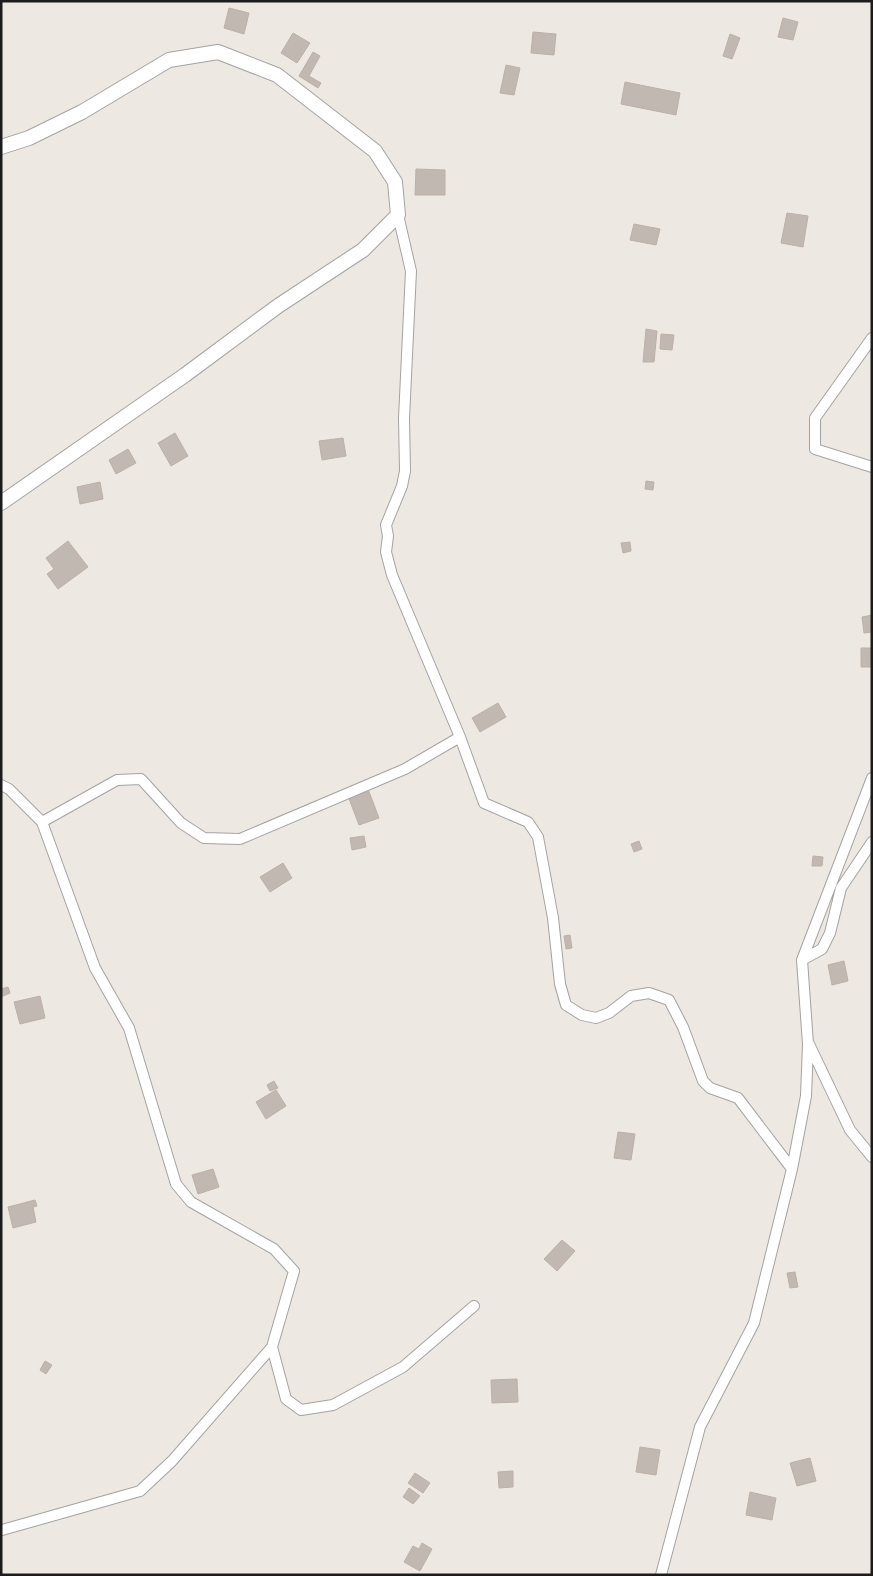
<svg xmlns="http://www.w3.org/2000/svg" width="873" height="1576" viewBox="0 0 873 1576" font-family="Lato,sans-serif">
  <rect width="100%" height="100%" fill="#ede9e2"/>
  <!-- building -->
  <path fill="#c1b8b2" stroke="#beafa5" d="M 229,8 L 249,13 L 244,34 L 224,28 Z
    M 783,18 L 798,22 L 793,40 L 778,37 Z
    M 533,32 L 556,34 L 554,55 L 531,53 Z
    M 293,33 L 310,43 L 297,63 L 281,53 Z
    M 730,34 L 740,38 L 732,59 L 723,56 Z
    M 313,52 L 320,56 L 309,76 L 321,83 L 318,88 L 299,76 Z
    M 506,65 L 520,68 L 514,95 L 500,93 Z
    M 625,82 L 680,93 L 676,115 L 621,104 Z
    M 416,169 L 445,170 L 445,195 L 415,195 Z
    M 787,213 L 808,216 L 803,247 L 781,243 Z
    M 634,224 L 660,229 L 656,245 L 630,240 Z
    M 646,329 L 657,331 L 654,362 L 643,362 Z
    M 661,334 L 674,335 L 672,350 L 660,349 Z
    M 175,433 L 188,456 L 171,466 L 158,443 Z
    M 343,438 L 346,456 L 322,460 L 319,441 Z
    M 128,449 L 136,463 L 116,474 L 109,460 Z
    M 646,481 L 654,482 L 653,490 L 645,489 Z
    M 100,482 L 103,499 L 80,504 L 77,487 Z
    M 68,541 L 88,567 L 58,589 L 47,574 L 54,569 L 46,558 Z
    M 630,542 L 631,551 L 623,553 L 621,543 Z
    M 872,615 L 872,632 L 864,633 L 862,617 Z
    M 861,648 L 872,648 L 872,667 L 861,667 Z
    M 498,703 L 506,717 L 480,732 L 472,718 Z
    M 368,789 L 379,818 L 359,825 L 348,796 Z
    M 364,836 L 366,847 L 352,850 L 350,838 Z
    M 639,841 L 642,849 L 634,852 L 631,844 Z
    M 813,856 L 823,857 L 822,866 L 812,866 Z
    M 283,863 L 292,878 L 270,892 L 260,877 Z
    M 570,935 L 572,948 L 566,949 L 564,936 Z
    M 844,961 L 848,981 L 832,985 L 828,965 Z
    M 8,987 L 10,993 L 1,997 L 1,989 Z
    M 40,996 L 45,1018 L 20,1024 L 14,1002 Z
    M 274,1081 L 278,1088 L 270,1091 L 267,1085 Z
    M 276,1090 L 286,1106 L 266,1119 L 256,1102 Z
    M 618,1132 L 635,1134 L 631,1160 L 614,1158 Z
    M 213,1169 L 219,1187 L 198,1194 L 192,1175 Z
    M 35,1200 L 37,1206 L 33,1207 L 36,1222 L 13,1228 L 8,1207 Z
    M 562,1240 L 575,1251 L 557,1271 L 544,1259 Z
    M 795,1272 L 798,1287 L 790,1288 L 787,1273 Z
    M 45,1361 L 52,1365 L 46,1374 L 40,1370 Z
    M 517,1379 L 518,1402 L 492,1403 L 491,1380 Z
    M 640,1447 L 660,1450 L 656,1475 L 636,1472 Z
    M 810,1458 L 816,1481 L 797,1486 L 790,1463 Z
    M 513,1471 L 513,1487 L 499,1488 L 498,1472 Z
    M 415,1473 L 430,1483 L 423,1493 L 408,1483 Z
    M 409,1488 L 420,1496 L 413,1504 L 403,1497 Z
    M 750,1492 L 776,1498 L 772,1520 L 746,1515 Z
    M 422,1543 L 432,1549 L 420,1571 L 404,1562 L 413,1546 L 419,1549 Z"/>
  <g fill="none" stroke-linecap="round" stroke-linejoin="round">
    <defs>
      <path id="minor" d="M 398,215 L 411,271 L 404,418 L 405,471 L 402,486 L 386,525 L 388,536 L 386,552 L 392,575 L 460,737 L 484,803 L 528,822 L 538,837 L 553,918 L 560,984 L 566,1005 L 582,1015 L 596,1018 L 609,1013 L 631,996 L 649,993 L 669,1000 L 683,1027 L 703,1081 L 710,1088 L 738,1098 L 792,1169
        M 872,338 L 815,418 L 815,449 L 872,467
        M 1,785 L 9,789 L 42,822 L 95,968 L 129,1028 L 176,1184 L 191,1202 L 274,1249 L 294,1271 L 272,1347 L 286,1399 L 301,1410 L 333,1405 L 403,1367 L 474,1306
        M 42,822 L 117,780 L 141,779 L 181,823 L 204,838 L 240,839 L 405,769 L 460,737
        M 802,960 L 822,949 L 830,933 L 841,888 L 872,842
        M 809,1044 L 850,1130 L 872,1157
        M 2,1530 L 140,1491 L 172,1461 L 272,1347
        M 661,1575 L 700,1427 L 754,1323 L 792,1169 L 806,1096 L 808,1044 L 802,960 L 872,778"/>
      <path id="tertiary" d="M 1,147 L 29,138 L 82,112 L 169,60 L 218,52 L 277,75 L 375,151 L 395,182 L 398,215 L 363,250 L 278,306 L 185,375 L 1,503"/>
    </defs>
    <!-- minor casing -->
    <use href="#minor" stroke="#a3a3a3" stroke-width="12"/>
    <!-- tertiary casing -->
    <use href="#tertiary" stroke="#a3a3a3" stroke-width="16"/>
    <!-- minor -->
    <use href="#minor" stroke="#fff" stroke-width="10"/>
    <!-- tertiary -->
    <use href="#tertiary" stroke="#fff" stroke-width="14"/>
  </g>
  <!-- border -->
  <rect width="873" height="1576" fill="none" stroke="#1c1c1c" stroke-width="5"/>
</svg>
